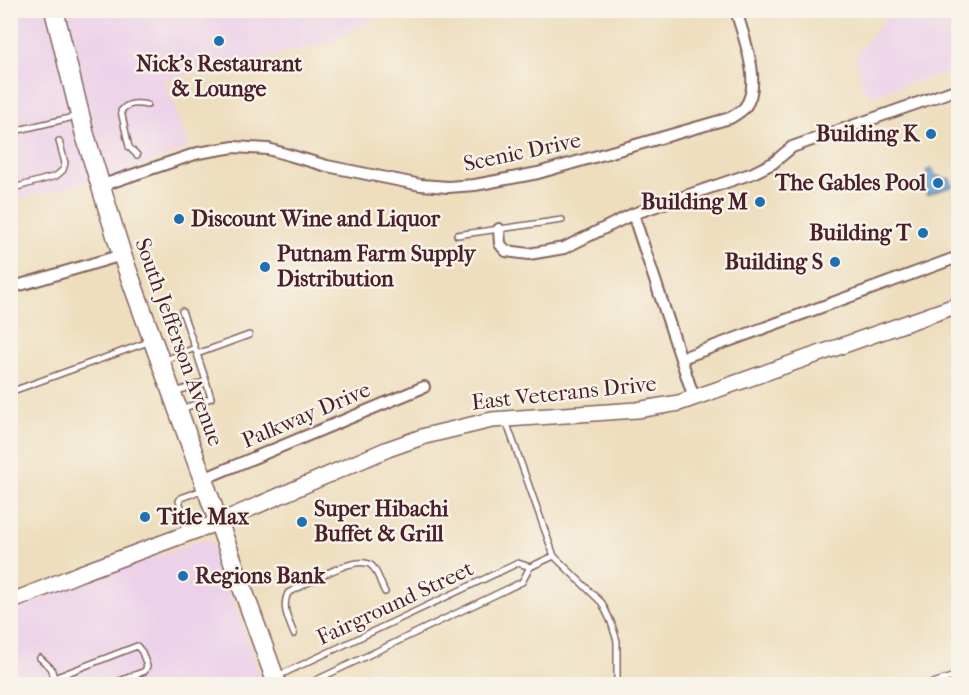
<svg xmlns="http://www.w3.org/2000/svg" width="969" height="695" viewBox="0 0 969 695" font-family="'IM FELL French Canon',serif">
  <rect width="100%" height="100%" fill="#f7f3e8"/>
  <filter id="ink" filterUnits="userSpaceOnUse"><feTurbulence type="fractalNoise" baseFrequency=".0167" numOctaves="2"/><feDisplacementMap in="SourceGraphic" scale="12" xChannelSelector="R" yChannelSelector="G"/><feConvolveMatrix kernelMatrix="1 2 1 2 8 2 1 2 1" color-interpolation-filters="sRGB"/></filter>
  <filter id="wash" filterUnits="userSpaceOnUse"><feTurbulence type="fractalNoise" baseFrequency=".008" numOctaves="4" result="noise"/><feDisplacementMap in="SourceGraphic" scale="24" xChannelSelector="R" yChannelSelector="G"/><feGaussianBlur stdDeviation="1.35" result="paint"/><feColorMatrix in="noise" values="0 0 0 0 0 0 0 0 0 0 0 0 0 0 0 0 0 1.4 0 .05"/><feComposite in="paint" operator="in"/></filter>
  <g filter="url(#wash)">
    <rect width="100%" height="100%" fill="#eedebe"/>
    <!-- built -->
    <path fill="#edd1e9" d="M 10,11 L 386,11 L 332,42 L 164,80 L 189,147 L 118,175 L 11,201 Z
      M 891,11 L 958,11 L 958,69 L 870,95 L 864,88 L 855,56 L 891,12 Z
      M 207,540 L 213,544 L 263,684 L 11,684 L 10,612 L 78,584 L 193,543 Z"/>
    <!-- water -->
    <path fill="#63a6d8" stroke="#566282" stroke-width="1.5" d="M 932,168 L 935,175 L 945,179 L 949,178 L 953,186 L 927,195 L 924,186 L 929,177 L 926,171 Z"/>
  </g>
  <g filter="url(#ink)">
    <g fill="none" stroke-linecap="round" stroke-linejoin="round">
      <defs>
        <path id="lane" d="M 10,132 L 78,116
          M 137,155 L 129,147 L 121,111 C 128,102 138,103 147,105
          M 10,189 L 56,176 L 63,170 L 65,163 L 59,141
          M 457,235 L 562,220
          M 182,311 L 195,348
          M 197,354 L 249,335
          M 163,361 L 195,348 L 206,381
          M 10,392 L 151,341
          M 176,392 L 206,381 L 211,398 L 182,409
          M 506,421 L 554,556 L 602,603 L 611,622 L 617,641 L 617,684
          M 184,534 L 184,516 L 179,501 L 181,498 L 205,489
          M 294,634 C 289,621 281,607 288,593 C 304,586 357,552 372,566 C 378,572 381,585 385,592
          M 40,658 L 51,668 L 56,684
          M 278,676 L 518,563 L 530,567
          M 54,678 L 137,646 L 142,652 L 147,666 L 145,671 L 112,684
          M 308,684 L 522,582 L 530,567 L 554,556
          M 930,684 L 958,675"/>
        <path id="street" d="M 100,186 L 198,153 L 234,147 L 268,149 L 327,166 L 421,185 L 448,187 L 475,185 L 538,173 L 730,118 C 735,115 741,112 745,107 C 763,83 743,37 736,10
          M 633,214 L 694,398
          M 499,229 L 500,244 L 506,251 L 529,254 L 564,248 L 633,214 L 753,173 L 773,163 L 792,147 L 958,89
          M 10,288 L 122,255
          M 682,358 L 958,257
          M 203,479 L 424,387"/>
        <path id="secondary" d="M 10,602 L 81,573 L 219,522 L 388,449 L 425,436 L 492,420 L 637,410 L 679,403 L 958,305"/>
        <path id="primary" d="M 54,10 L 85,135 L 122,255 L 277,684"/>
      </defs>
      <!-- lane casing -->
      <use href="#lane" stroke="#83625e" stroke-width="8"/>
      <!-- street casing -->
      <use href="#street" stroke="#83625e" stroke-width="14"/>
      <!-- secondary casing -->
      <use href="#secondary" stroke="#83625e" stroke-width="18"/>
      <!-- primary casing -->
      <use href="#primary" stroke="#83625e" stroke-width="21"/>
      <!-- lane -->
      <use href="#lane" stroke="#fff" stroke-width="5"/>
      <!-- street -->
      <use href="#street" stroke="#fff" stroke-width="10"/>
      <!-- secondary -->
      <use href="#secondary" stroke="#fff" stroke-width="15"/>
      <!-- primary -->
      <use href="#primary" stroke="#fff" stroke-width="18"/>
    </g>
  </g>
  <!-- markers -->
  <g fill="#1f6fb2" stroke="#f7f3e8" stroke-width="2">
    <circle cx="219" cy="41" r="6"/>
    <circle cx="931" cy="134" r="6"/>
    <circle cx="938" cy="183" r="6"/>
    <circle cx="760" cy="202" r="6"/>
    <circle cx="179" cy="219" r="6"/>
    <circle cx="923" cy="233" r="6"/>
    <circle cx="835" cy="262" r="6"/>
    <circle cx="265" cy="267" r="6"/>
    <circle cx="145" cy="517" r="6"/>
    <circle cx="302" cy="522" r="6"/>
    <circle cx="183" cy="576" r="6"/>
  </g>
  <g text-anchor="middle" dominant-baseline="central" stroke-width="5" stroke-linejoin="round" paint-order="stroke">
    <!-- poi labels -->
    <g font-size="22" font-weight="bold" fill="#4a1f2b" stroke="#f7f3e8" text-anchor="end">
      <text x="219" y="64" text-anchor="middle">Nick's Restaurant<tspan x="219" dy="25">&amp; Lounge</tspan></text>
      <text x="919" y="134">Building K</text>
      <text x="926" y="183">The Gables Pool</text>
      <text x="748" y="202">Building M</text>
      <text x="191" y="219" text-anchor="start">Discount Wine and Liquor</text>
      <text x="911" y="233">Building T</text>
      <text x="277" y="254" text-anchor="start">Putnam Farm Supply<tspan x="277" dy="25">Distribution</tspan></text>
      <text x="823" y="262">Building S</text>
      <text x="314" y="509" text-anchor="start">Super Hibachi<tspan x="314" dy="25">Buffet &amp; Grill</tspan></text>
      <text x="157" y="517" text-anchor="start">Title Max</text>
      <text x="195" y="576" text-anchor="start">Regions Bank</text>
    </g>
    <!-- street labels -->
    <g font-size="22" fill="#4a1f2b" stroke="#f7f3e8">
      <text transform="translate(522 152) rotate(-12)">Scenic Drive</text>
      <text transform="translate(179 342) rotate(70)">South Jefferson Avenue</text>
      <text transform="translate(564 393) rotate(-6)">East Veterans Drive</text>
      <text transform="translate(306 415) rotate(-23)">Palkway Drive</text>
      <text transform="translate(395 603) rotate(-25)">Fairground Street</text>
    </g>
  </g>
  <!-- margin -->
  <rect width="969" height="695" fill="none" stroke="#f7f3e8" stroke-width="36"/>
</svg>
